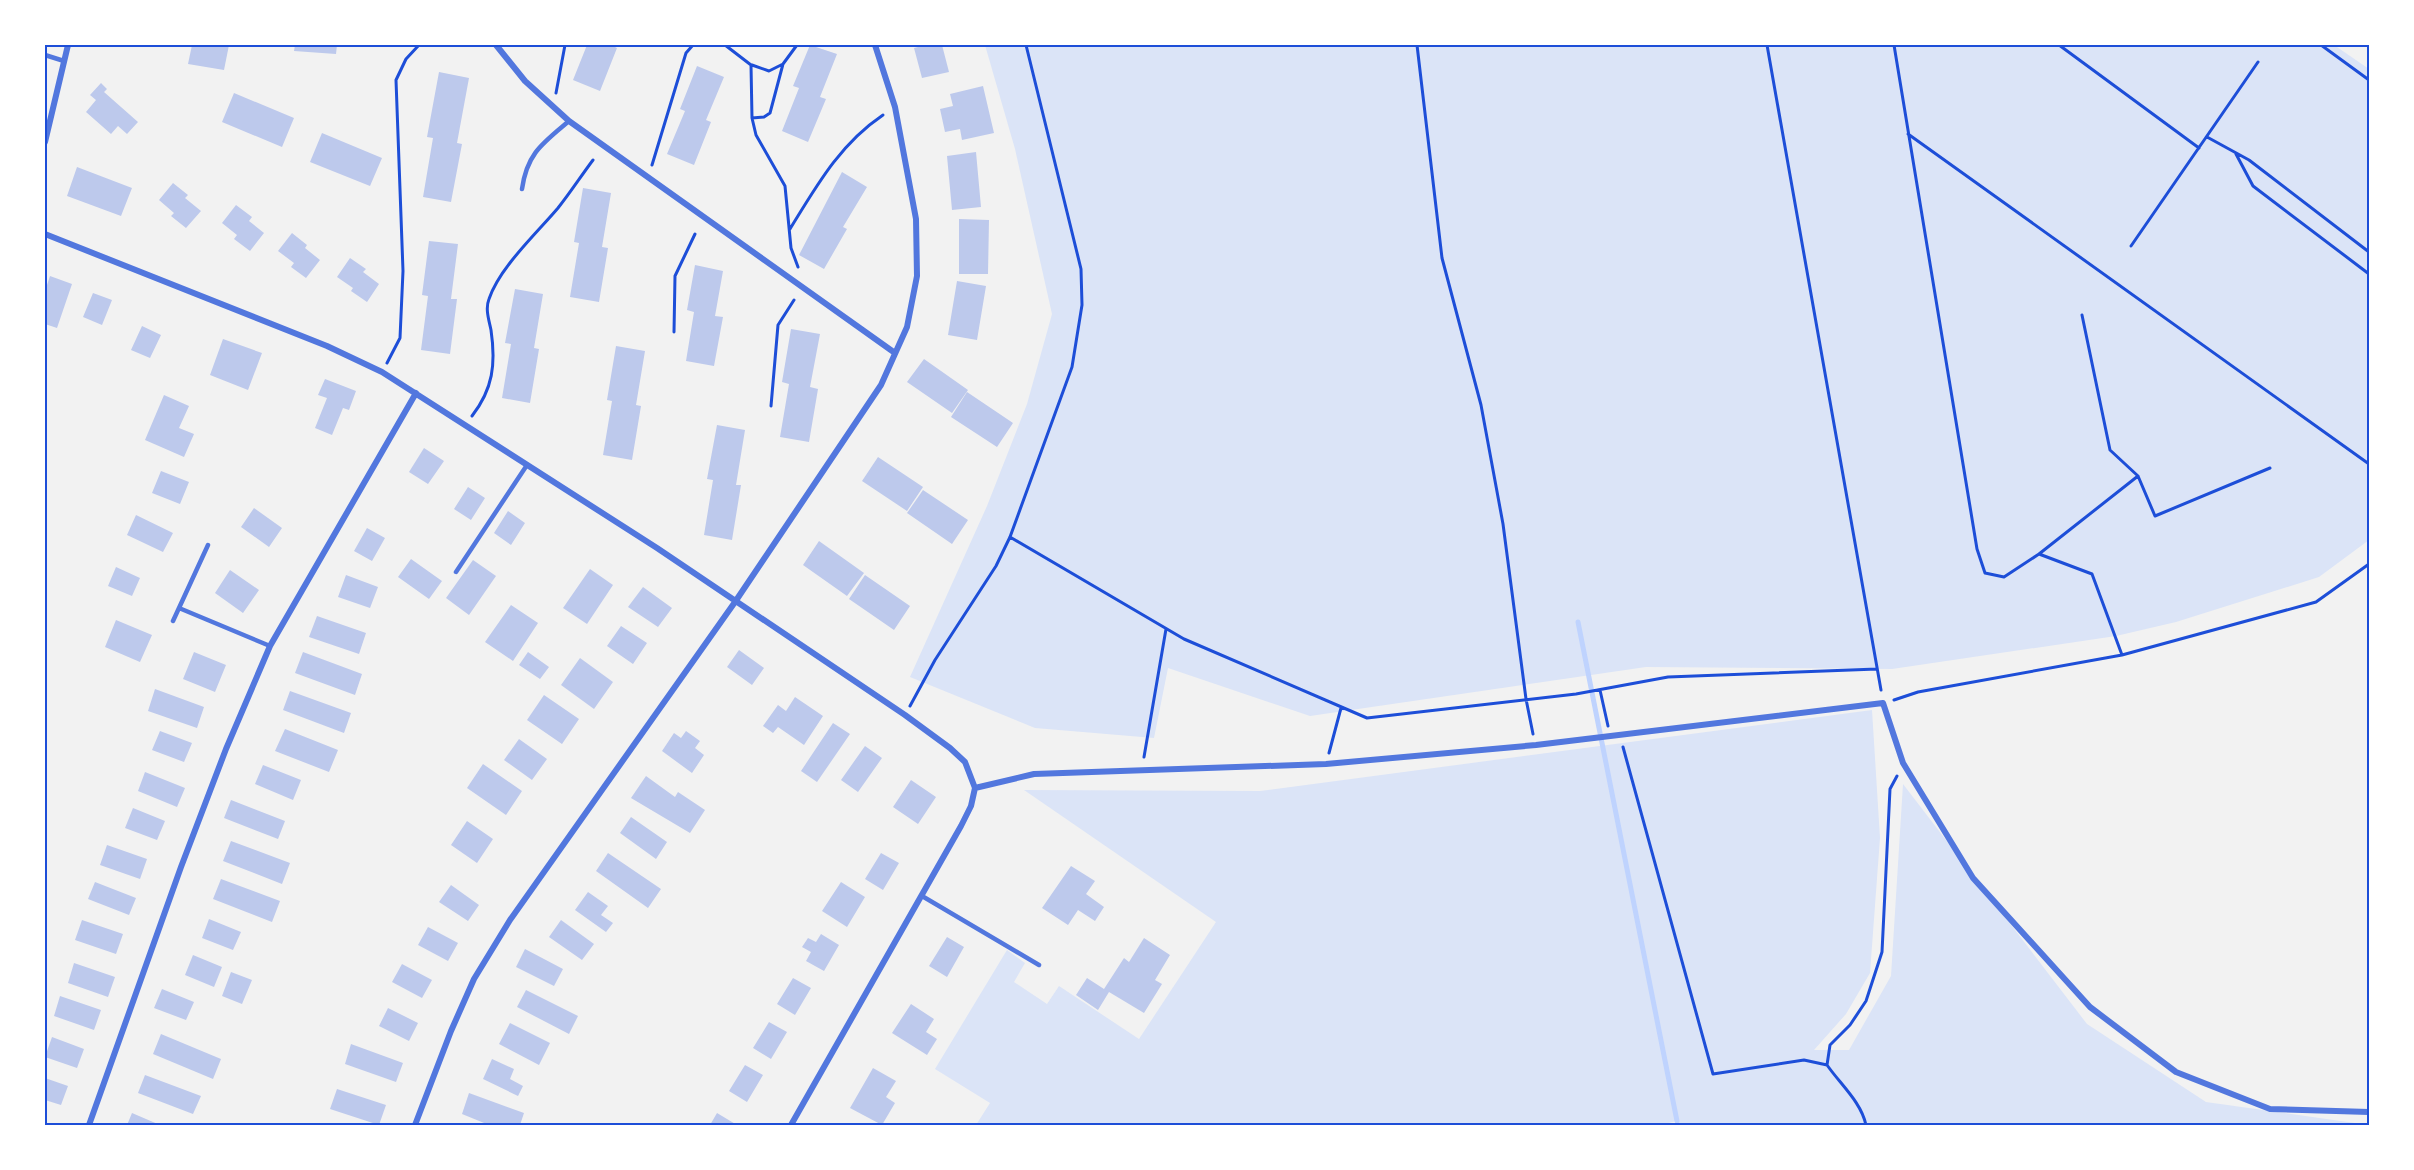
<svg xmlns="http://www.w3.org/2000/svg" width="2414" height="1170" viewBox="0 0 2414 1170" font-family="'Archivo Narrow',sans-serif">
  <rect width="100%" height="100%" fill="#f2f2f2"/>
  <!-- green -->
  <path fill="#dbe4f7" d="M 985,45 L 2334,45 L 2369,69 L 2369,540 L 2319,577 L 2176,622 L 2116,636 L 1892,669 L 1646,667 L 1310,716 L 1168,668 L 1154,738 L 1035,728 L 910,677 L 987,506 L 1027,404 L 1052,314 L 1015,149 Z
    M 1872,710 L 1880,838 L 1870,973 L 1846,1014 L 1814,1050 L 1849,1050 L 1891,976 L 1903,784 L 2087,1024 L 2206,1102 L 2369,1125 L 1681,1125 L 1677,1121 L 1660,1125 L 976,1125 L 990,1103 L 935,1069 L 1007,950 L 1025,963 L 1014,982 L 1047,1004 L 1059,986 L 1139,1039 L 1216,922 L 1024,790 L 1260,791 Z"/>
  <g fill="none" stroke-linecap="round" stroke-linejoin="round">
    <!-- stream -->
    <path stroke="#bfd3fe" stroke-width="5" d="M 1578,622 L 1677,1121"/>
  </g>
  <!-- building -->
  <path fill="#bdc9ec" d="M 192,45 L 229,45 L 224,70 L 188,64 Z
    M 295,45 L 337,45 L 336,54 L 294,51 Z
    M 587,45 L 611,45 L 617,48 L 600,91 L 573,80 Z
    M 810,45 L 837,54 L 820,97 L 826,99 L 808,142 L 782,131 L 799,88 L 793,86 Z
    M 926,45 L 942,45 L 949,72 L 922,78 L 914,48 Z
    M 697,66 L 724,77 L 706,120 L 711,122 L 694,165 L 667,154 L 685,111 L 680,109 Z
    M 439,72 L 469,78 L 457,143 L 462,144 L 451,202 L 423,197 L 433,138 L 427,137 Z
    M 101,83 L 107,89 L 104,92 L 138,122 L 127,134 L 118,126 L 111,134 L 86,112 L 96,100 L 90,95 Z
    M 983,86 L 994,133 L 962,140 L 960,129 L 945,132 L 940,109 L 953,106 L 950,94 Z
    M 234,93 L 294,118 L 282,147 L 222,122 Z
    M 322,133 L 382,158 L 370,186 L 310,162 Z
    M 976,152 L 981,207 L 952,210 L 947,156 Z
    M 77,167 L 132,188 L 121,216 L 67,196 Z
    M 842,172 L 867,187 L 843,227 L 847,229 L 824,269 L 799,255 Z
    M 173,183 L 188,195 L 185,198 L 201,211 L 186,228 L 171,216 L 174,213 L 159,200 Z
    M 583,188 L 611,193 L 602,247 L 608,248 L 599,302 L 570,297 L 579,243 L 574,242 Z
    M 236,205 L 252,217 L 249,221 L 264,233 L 250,251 L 234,239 L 237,235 L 222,223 Z
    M 959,219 L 989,220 L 988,274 L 959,274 Z
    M 292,233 L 307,245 L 305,248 L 320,260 L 306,278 L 291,267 L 294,263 L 278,251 Z
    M 429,241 L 458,244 L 451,299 L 457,299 L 450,354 L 421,350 L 428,296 L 422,295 Z
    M 350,258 L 366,269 L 363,272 L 379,284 L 367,302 L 351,291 L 353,288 L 337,277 Z
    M 695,265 L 723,271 L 715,316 L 723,317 L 714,366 L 686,361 L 694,312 L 687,310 Z
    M 50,276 L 72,284 L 57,328 L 45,324 L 45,291 Z
    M 957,281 L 986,286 L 977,340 L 948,335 Z
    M 515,289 L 543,294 L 534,348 L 539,349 L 530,403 L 502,398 L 511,344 L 505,343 Z
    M 93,293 L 112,300 L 102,325 L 83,317 Z
    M 142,326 L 161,335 L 150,358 L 131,350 Z
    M 791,329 L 820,334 L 810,387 L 818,389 L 809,442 L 780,437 L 789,384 L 782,382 Z
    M 223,339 L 262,353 L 248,390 L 210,375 Z
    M 616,346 L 645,351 L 636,405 L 641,406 L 632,460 L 603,455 L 612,401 L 607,400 Z
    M 924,359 L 968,390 L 952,413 L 907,382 Z
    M 325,379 L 356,391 L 349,410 L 343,408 L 332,435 L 315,428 L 327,398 L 318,395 Z
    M 967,392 L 1013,423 L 997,447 L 951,417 Z
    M 164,395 L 189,406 L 179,428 L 194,434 L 184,457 L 145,440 Z
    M 717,425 L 745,430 L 736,485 L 741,485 L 732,540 L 704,535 L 713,480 L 707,479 Z
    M 424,448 L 444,461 L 428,484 L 409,472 Z
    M 878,457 L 923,487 L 907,511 L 862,481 Z
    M 161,471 L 189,482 L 180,504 L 152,493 Z
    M 468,487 L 485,498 L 471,520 L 454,509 Z
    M 923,490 L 968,520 L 952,544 L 907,513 Z
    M 254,508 L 282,528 L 269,547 L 241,527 Z
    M 508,511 L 525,523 L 511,545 L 494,533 Z
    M 136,515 L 173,533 L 163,552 L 127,535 Z
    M 367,528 L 385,538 L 372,561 L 354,551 Z
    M 819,541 L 864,573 L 847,596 L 803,565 Z
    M 411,559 L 442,581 L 429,599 L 398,577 Z
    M 473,560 L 496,576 L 469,615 L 446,598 Z
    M 116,567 L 140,578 L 132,596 L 108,586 Z
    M 590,569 L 613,585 L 587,624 L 563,608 Z
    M 230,570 L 259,590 L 243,613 L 215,593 Z
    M 346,575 L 378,587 L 370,608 L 338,597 Z
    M 865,575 L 910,606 L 894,630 L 849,599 Z
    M 643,587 L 672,608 L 658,627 L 628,607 Z
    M 511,605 L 538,623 L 513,661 L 485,642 Z
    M 317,616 L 366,633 L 359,654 L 309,637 Z
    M 116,620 L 152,635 L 140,662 L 105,647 Z
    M 621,626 L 647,643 L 633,664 L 607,646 Z
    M 739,650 L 764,668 L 752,685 L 727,667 Z
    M 194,652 L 226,665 L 215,692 L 183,679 Z
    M 303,652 L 362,674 L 355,695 L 295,673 Z
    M 528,652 L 549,667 L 540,679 L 519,665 Z
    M 580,658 L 613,682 L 594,709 L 561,685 Z
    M 155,689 L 204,707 L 197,728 L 148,711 Z
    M 290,691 L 351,713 L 344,733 L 283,710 Z
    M 544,695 L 579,719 L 562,744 L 527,720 Z
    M 795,697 L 823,716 L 804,745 L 778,727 L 773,733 L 763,726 L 778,705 L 786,711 Z
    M 833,723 L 850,734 L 817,782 L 801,771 Z
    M 285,729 L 338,750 L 329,772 L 275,751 Z
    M 160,731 L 192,743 L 184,762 L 152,750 Z
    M 686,731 L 700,741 L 695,748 L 704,755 L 692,773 L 662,751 L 674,733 L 681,738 Z
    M 519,739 L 547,759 L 532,780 L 504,760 Z
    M 865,746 L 882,758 L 858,792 L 841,780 Z
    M 483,764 L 522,791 L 506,815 L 467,788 Z
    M 263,765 L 301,780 L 293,800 L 255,784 Z
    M 145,772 L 185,788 L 177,807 L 138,791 Z
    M 646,776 L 675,797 L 678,792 L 705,810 L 690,833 L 631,798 Z
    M 911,780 L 936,797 L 918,824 L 893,807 Z
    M 231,800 L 285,821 L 278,839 L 224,818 Z
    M 133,808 L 165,821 L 157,840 L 125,828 Z
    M 631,817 L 667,842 L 656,859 L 620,833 Z
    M 467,821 L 493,839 L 477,863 L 451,845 Z
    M 231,841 L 290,863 L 282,884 L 223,861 Z
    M 107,845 L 147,859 L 140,879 L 100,865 Z
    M 608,853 L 661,889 L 648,908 L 596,871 Z
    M 881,853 L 899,863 L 883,890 L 865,879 Z
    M 1071,866 L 1095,881 L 1086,894 L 1104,907 L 1095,921 L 1078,910 L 1068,925 L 1042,908 Z
    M 221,879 L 280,901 L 272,922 L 213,899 Z
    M 95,882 L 136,898 L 129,915 L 88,899 Z
    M 841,882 L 865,897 L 847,927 L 822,911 Z
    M 451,885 L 479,905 L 468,921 L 439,902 Z
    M 588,892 L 608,906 L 601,915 L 613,923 L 606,932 L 575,910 Z
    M 209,919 L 241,932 L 233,950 L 202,938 Z
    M 82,920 L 123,934 L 116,954 L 75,940 Z
    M 561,920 L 594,944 L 582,960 L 549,937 Z
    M 428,927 L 458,943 L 448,961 L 418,945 Z
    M 821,934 L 839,945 L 824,971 L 806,961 L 811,952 L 802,947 L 808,938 L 816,942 Z
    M 947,937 L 964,947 L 947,977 L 929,966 Z
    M 1144,938 L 1170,955 L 1155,980 L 1162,984 L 1144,1013 L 1109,992 L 1098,1010 L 1076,995 L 1087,978 L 1104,989 L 1124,958 L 1129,962 Z
    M 525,949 L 563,969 L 554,986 L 516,967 Z
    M 193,955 L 222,967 L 214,987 L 185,975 Z
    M 74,963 L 115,977 L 108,997 L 68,983 Z
    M 402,964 L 432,980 L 422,998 L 392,982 Z
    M 231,972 L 252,980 L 242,1004 L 222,996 Z
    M 793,978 L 811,988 L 795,1015 L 777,1004 Z
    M 162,989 L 194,1002 L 186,1020 L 154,1008 Z
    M 526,990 L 578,1016 L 569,1034 L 517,1007 Z
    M 60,996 L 101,1010 L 94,1030 L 54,1016 Z
    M 911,1004 L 934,1019 L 926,1032 L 937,1039 L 927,1055 L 892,1033 Z
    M 388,1008 L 418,1023 L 409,1041 L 379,1026 Z
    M 769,1022 L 787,1032 L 771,1059 L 753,1048 Z
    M 510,1023 L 550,1043 L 539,1065 L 499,1044 Z
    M 161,1034 L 221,1059 L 213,1079 L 153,1054 Z
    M 52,1037 L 84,1049 L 77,1068 L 45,1057 Z
    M 351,1044 L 403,1063 L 396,1082 L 345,1064 Z
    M 492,1059 L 514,1069 L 510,1079 L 523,1086 L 518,1096 L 483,1079 Z
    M 745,1065 L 763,1075 L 747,1102 L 729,1091 Z
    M 873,1068 L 896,1081 L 886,1097 L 895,1103 L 882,1125 L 850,1108 Z
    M 145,1075 L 201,1096 L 193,1114 L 138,1093 Z
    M 45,1078 L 68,1086 L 61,1105 L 45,1100 Z
    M 337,1089 L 386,1105 L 379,1125 L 330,1109 Z
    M 469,1093 L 524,1113 L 520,1125 L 489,1125 L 462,1114 Z
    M 132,1113 L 160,1125 L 127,1125 Z
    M 717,1113 L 737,1125 L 710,1125 Z"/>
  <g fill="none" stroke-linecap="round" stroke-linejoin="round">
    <!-- path -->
    <path stroke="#1d4ed8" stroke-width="3" d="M 725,45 L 751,65 L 752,118 L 756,135 L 785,186 L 791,248 L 798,267
      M 1417,45 L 1442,258 L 1481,405 L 1503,524 L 1526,699 L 1533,734
      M 1767,45 L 1881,690
      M 1894,45 L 1977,549 L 1985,573 L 2004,577 L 2039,554 L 2092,574 L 2122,655
      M 2059,45 L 2199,148
      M 2321,45 L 2369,80
      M 752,65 L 769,71 L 783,64
      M 556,93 L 565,45
      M 752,118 L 764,117 L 770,113 L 783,64 L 797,45
      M 1908,134 L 2369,464
      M 2207,137 L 2249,160 L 2369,252
      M 2236,154 L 2253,186 L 2369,274
      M 652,165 L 686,53 L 693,45
      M 790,229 C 817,185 840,144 883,115
      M 2131,246 L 2258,62
      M 674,332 L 675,276 L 695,234
      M 387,363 L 400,338 L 403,271 L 396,80 L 406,59 L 419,45
      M 771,406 L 778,325 L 794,300
      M 472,416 C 493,389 496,364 491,330 C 489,320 485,309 489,299 C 500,267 536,234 558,208 C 570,193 581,176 593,160
      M 2138,476 L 2155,516 L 2270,468
      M 1010,537 L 1184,639 L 1367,718 L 1576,694 L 1668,677 L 1877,669
      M 2039,554 L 2138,476 L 2110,450 L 2082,315
      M 1600,690 L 1608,726
      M 1894,700 L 1918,692 L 2122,655 L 2316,602 L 2369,564
      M 910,706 L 935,660 L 996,566 L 1010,537 L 1072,367 L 1082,305 L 1081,269 L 1026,45
      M 1623,747 L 1713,1074 L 1804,1060 L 1827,1065
      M 1329,753 L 1341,708
      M 1144,757 L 1166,629
      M 1827,1065 L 1830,1045 L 1850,1025 L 1866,1001 L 1882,952 L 1890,789 L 1897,776
      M 1827,1065 C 1841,1085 1861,1102 1866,1125"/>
    <!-- service -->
    <path stroke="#5277de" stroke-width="4.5" d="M 45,55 L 64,61
      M 522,189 C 527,153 543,143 569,121
      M 456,572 L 527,465
      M 179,608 L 270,646
      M 173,621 L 208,545
      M 922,896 L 1039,965"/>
    <!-- minor -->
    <path stroke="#5277de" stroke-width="6" d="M 496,45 L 525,81 L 569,121 L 895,353
      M 45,142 L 68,45
      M 45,234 L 327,346 L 382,372 L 657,548 L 905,715 L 950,748 L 965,762 L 975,788
      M 975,788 L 1034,774 L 1326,764 L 1536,745 L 1883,703 L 1903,763 L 1973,878 L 2090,1007 L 2176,1072 L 2270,1109 L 2369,1112
      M 89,1125 L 181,867 L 226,749 L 270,646 L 416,393
      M 415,1125 L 451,1031 L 474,979 L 510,920 L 735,602 L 881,385 L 907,327 L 917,276 L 916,219 L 895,107 L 875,45
      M 791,1125 L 961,826 L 971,806 L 975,788"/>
  </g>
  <!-- border -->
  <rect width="2414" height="1170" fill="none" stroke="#ffffff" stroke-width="93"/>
  <rect x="46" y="46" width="2322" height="1078" fill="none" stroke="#1d4ed8" stroke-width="2"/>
</svg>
